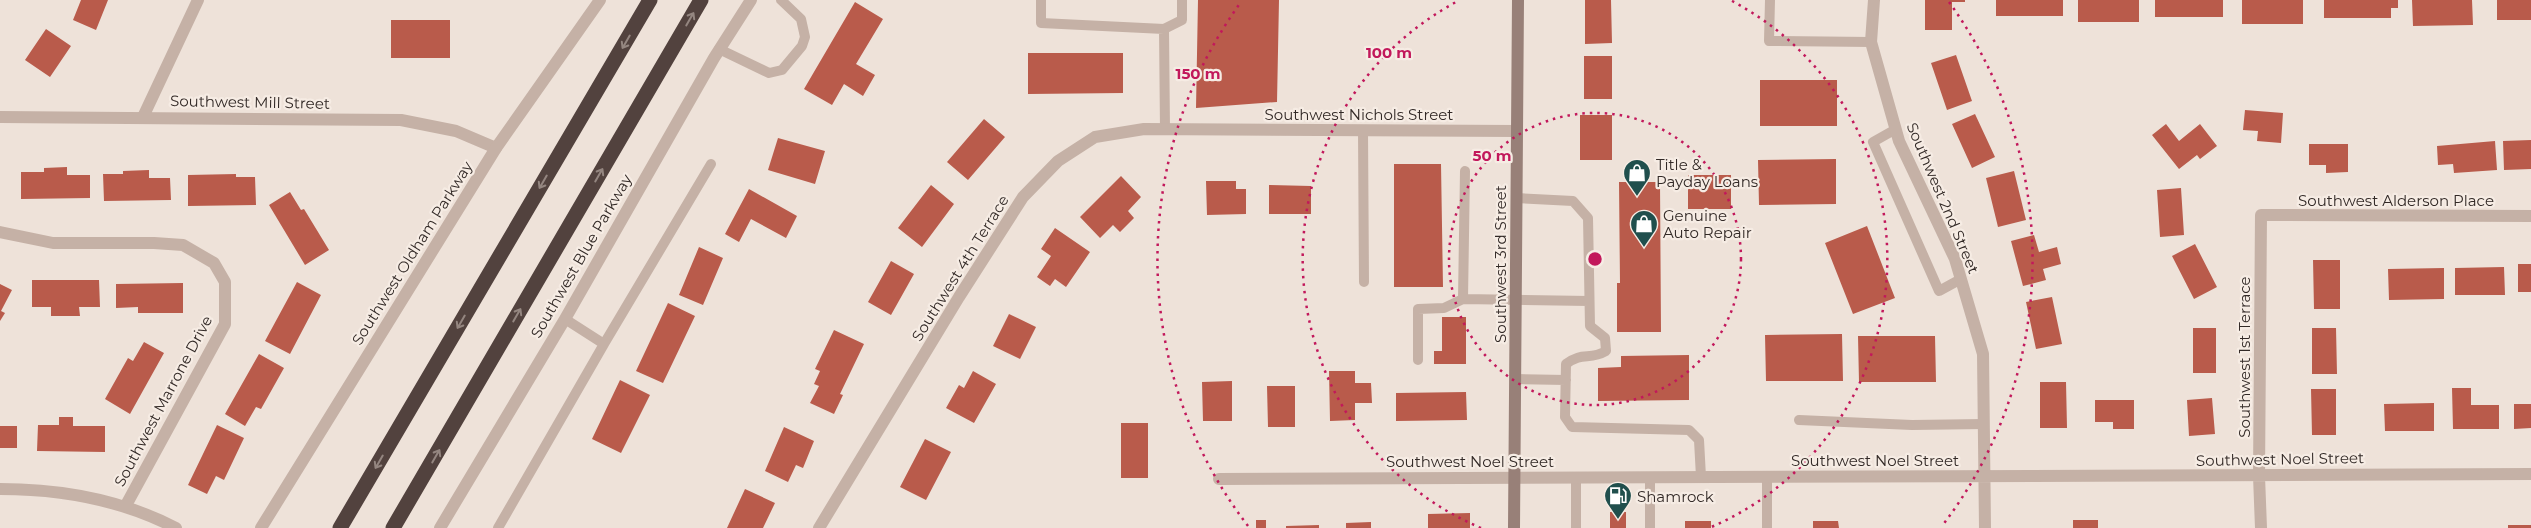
<svg xmlns="http://www.w3.org/2000/svg" width="2531" height="528" viewBox="0 0 2531 528" font-family="Montserrat,sans-serif">
  <rect width="100%" height="100%" fill="#eee2d9"/>
  <!-- building -->
  <path fill="#b95b4b" d="M 81,0 L 108,0 L 96,30 L 73,20 Z
    M 1198,0 L 1279,0 L 1277,102 L 1196,108 Z
    M 1585,0 L 1611,0 L 1612,43 L 1585,44 Z
    M 1925,0 L 1965,0 L 1965,2 L 1952,2 L 1952,30 L 1925,30 Z
    M 1996,0 L 2063,0 L 2063,16 L 1996,16 Z
    M 2078,0 L 2139,0 L 2139,22 L 2078,22 Z
    M 2155,0 L 2223,0 L 2223,17 L 2155,17 Z
    M 2242,0 L 2303,0 L 2303,24 L 2242,24 Z
    M 2324,0 L 2398,0 L 2398,8 L 2391,8 L 2391,18 L 2324,18 Z
    M 2412,0 L 2472,0 L 2473,25 L 2413,26 Z
    M 2497,0 L 2531,0 L 2531,20 L 2497,20 Z
    M 855,2 L 883,19 L 856,64 L 875,75 L 863,96 L 844,84 L 832,105 L 804,89 Z
    M 391,20 L 450,20 L 450,58 L 391,58 Z
    M 46,29 L 71,46 L 50,77 L 25,60 Z
    M 1028,53 L 1123,53 L 1123,93 L 1028,94 Z
    M 1956,55 L 1972,101 L 1947,110 L 1931,63 Z
    M 1584,56 L 1612,56 L 1612,99 L 1584,99 Z
    M 1760,80 L 1837,80 L 1837,126 L 1760,126 Z
    M 2245,110 L 2283,113 L 2281,143 L 2257,141 L 2258,131 L 2243,130 Z
    M 1975,114 L 1995,157 L 1972,168 L 1952,124 Z
    M 1580,115 L 1612,115 L 1612,160 L 1580,160 Z
    M 984,119 L 1005,137 L 968,180 L 947,162 Z
    M 2166,124 L 2179,141 L 2200,124 L 2217,146 L 2200,159 L 2197,155 L 2179,169 L 2152,135 Z
    M 778,138 L 825,151 L 815,184 L 768,170 Z
    M 2531,140 L 2531,169 L 2504,170 L 2503,141 Z
    M 2495,141 L 2497,170 L 2454,173 L 2453,164 L 2438,165 L 2437,146 Z
    M 2309,144 L 2348,144 L 2348,172 L 2326,173 L 2326,165 L 2309,165 Z
    M 1836,159 L 1836,204 L 1759,205 L 1758,160 Z
    M 1394,164 L 1441,164 L 1443,287 L 1394,287 Z
    M 67,167 L 67,175 L 90,175 L 90,198 L 21,199 L 21,172 L 44,172 L 44,168 Z
    M 149,170 L 149,178 L 170,178 L 171,200 L 104,201 L 103,174 L 123,174 L 123,171 Z
    M 2014,171 L 2026,220 L 1998,227 L 1986,178 Z
    M 236,174 L 236,177 L 255,177 L 256,205 L 188,206 L 188,175 Z
    M 1688,175 L 1731,175 L 1731,209 L 1688,209 Z
    M 1121,176 L 1141,197 L 1128,211 L 1134,218 L 1120,232 L 1113,225 L 1100,238 L 1080,217 Z
    M 1206,181 L 1236,181 L 1236,189 L 1246,189 L 1246,214 L 1207,215 Z
    M 1619,182 L 1660,182 L 1661,332 L 1617,332 L 1617,283 L 1620,283 Z
    M 931,185 L 954,204 L 922,247 L 898,228 Z
    M 1269,185 L 1311,186 L 1311,214 L 1269,214 Z
    M 2181,188 L 2184,235 L 2160,237 L 2157,190 Z
    M 749,189 L 797,216 L 786,238 L 751,219 L 739,242 L 725,234 Z
    M 290,192 L 301,210 L 304,209 L 329,250 L 305,265 L 269,205 Z
    M 1867,226 L 1895,298 L 1853,314 L 1825,243 Z
    M 1055,228 L 1090,252 L 1066,287 L 1055,279 L 1050,286 L 1037,277 L 1051,256 L 1041,249 Z
    M 2034,235 L 2039,252 L 2057,247 L 2061,264 L 2043,269 L 2046,280 L 2023,286 L 2011,241 Z
    M 2195,244 L 2217,287 L 2194,299 L 2172,256 Z
    M 699,247 L 723,258 L 703,305 L 679,295 Z
    M 2313,260 L 2340,260 L 2340,309 L 2314,309 Z
    M 891,261 L 914,274 L 891,315 L 868,302 Z
    M 2518,264 L 2531,264 L 2531,292 L 2518,292 Z
    M 2504,267 L 2505,295 L 2455,295 L 2455,268 Z
    M 2444,268 L 2444,299 L 2389,300 L 2388,269 Z
    M 32,280 L 99,280 L 100,307 L 79,307 L 80,316 L 51,316 L 51,307 L 32,307 Z
    M 297,282 L 321,295 L 290,354 L 265,341 Z
    M 183,283 L 183,313 L 138,313 L 138,307 L 116,308 L 116,284 Z
    M 0,284 L 12,290 L 1,311 L 5,313 L 0,321 Z
    M 2052,297 L 2062,344 L 2036,349 L 2026,302 Z
    M 668,303 L 695,316 L 663,383 L 636,371 Z
    M 1009,314 L 1036,327 L 1020,359 L 993,346 Z
    M 1442,317 L 1466,317 L 1466,364 L 1434,364 L 1434,351 L 1442,351 Z
    M 2193,328 L 2216,328 L 2216,373 L 2193,373 Z
    M 2312,328 L 2336,328 L 2337,374 L 2312,374 Z
    M 834,330 L 864,344 L 840,394 L 843,395 L 834,414 L 810,403 L 819,386 L 814,384 L 820,371 L 815,369 Z
    M 1842,334 L 1843,381 L 1766,381 L 1765,335 Z
    M 1858,336 L 1935,336 L 1936,382 L 1859,382 Z
    M 144,342 L 164,353 L 130,414 L 105,399 L 128,358 L 133,361 Z
    M 259,354 L 284,368 L 261,409 L 256,407 L 245,426 L 225,414 Z
    M 1689,355 L 1689,400 L 1598,401 L 1598,368 L 1621,367 L 1621,356 Z
    M 973,371 L 996,384 L 974,423 L 946,408 L 959,385 L 964,388 Z
    M 1329,371 L 1355,371 L 1355,383 L 1371,383 L 1372,403 L 1355,403 L 1355,420 L 1330,421 Z
    M 620,380 L 650,395 L 621,453 L 592,439 Z
    M 1232,381 L 1232,421 L 1203,421 L 1202,382 Z
    M 2040,382 L 2066,382 L 2067,428 L 2040,428 Z
    M 1267,386 L 1295,386 L 1295,427 L 1268,427 Z
    M 2452,388 L 2471,388 L 2471,405 L 2499,405 L 2499,429 L 2453,429 Z
    M 2311,389 L 2336,389 L 2336,435 L 2312,435 Z
    M 1466,392 L 1467,420 L 1396,421 L 1396,393 Z
    M 2212,398 L 2215,434 L 2189,436 L 2187,400 Z
    M 2095,400 L 2134,400 L 2134,429 L 2113,429 L 2113,422 L 2095,422 Z
    M 2434,403 L 2434,431 L 2385,431 L 2384,404 Z
    M 2514,404 L 2531,404 L 2531,428 L 2514,429 Z
    M 59,417 L 73,417 L 73,426 L 105,426 L 105,452 L 37,451 L 38,425 L 59,425 Z
    M 1121,423 L 1148,423 L 1148,478 L 1121,478 Z
    M 217,425 L 244,438 L 224,480 L 216,476 L 207,494 L 188,485 Z
    M 0,426 L 17,426 L 17,448 L 0,448 Z
    M 784,427 L 814,441 L 803,468 L 796,465 L 788,482 L 765,471 Z
    M 925,439 L 951,452 L 926,500 L 900,487 Z
    M 745,489 L 775,503 L 763,528 L 727,528 Z
    M 1610,512 L 1626,512 L 1626,528 L 1610,528 Z
    M 1470,513 L 1470,528 L 1428,528 L 1428,514 Z
    M 1256,520 L 1266,520 L 1266,528 L 1256,528 Z
    M 2073,520 L 2098,520 L 2098,528 L 2073,528 Z
    M 1685,521 L 1711,521 L 1711,528 L 1685,528 Z
    M 1813,521 L 1838,521 L 1839,528 L 1813,528 Z
    M 1371,522 L 1371,528 L 1346,528 L 1346,523 Z
    M 1319,525 L 1319,528 L 1286,528 L 1286,526 Z
    M 2508,525 L 2531,525 L 2531,528 L 2508,528 Z"/>
  <g fill="none" stroke-linecap="round" stroke-linejoin="round">
    <!-- service -->
    <path stroke="#c5b1a6" stroke-width="10" d="M 1041,0 L 1041,23 L 1164,29
      M 1770,0 L 1769,41 L 1871,42
      M 719,49 L 769,73 L 782,70 L 802,46 L 805,37 L 801,19 L 781,0
      M 1896,129 L 1873,142 L 1939,291 L 1961,279
      M 1165,130 L 1164,29 L 1182,20 L 1182,0
      M 1363,131 L 1364,282
      M 1465,171 L 1463,299 L 1589,301
      M 1516,198 L 1573,201 L 1588,218 L 1590,326 L 1605,338 L 1606,351 C 1589,361 1583,351 1566,364 L 1565,417 L 1572,427 L 1689,430 L 1699,440 L 1701,477
      M 604,344 L 711,164
      M 1418,360 L 1418,309 L 1444,308 L 1463,299
      M 1515,379 L 1566,380
      M 1799,420 L 1912,425 L 1984,424
      M 1576,477 L 1576,528
      M 1650,477 L 1650,528
      M 498,528 L 604,344 L 565,319
      M 1767,528 L 1767,477"/>
    <!-- minor -->
    <path stroke="#c5b1a6" stroke-width="12" d="M 1874,0 L 1871,42 L 1899,141 L 1955,259 L 1983,354 L 1985,528
      M 0,117 L 401,120 L 456,131 L 496,148
      M 143,117 L 198,0
      M 0,232 L 53,243 L 154,243 L 183,245 L 214,263 L 225,282 L 225,324 L 125,507
      M 1219,479 L 2531,474
      M 0,489 C 61,489 122,500 176,528
      M 819,528 L 959,297 L 1023,197 L 1058,161 L 1095,137 L 1144,129 L 1517,131
      M 2261,528 L 2259,476 L 2261,215 L 2531,216"/>
    <!-- tertiary -->
    <path stroke="#c5b1a6" stroke-width="12" d="M 261,528 L 496,148 L 600,0
      M 440,528 L 565,319 L 714,58 L 751,0"/>
    <!-- secondary -->
    <path stroke="#988078" stroke-width="12" d="M 1514,528 L 1518,0"/>
    <!-- motorway -->
    <path stroke="#52423e" stroke-width="15" d="M 340,528 L 650,0
      M 393,528 L 701,0"/>
  </g>
  <!-- one-way arrows -->
  <defs><path id="oneway-shaft" d="M-6 0H5M1.5-3L5.5 0L1.5 3" fill="none" stroke-width="1.6" stroke-linecap="round" stroke-linejoin="round" transform="scale(1.25)"/></defs>
  <g stroke="#948680">
    <use href="#oneway-shaft" transform="translate(690 19) rotate(-60)"/>
    <use href="#oneway-shaft" transform="translate(626 42) rotate(120)"/>
    <use href="#oneway-shaft" transform="translate(599 175) rotate(-60)"/>
    <use href="#oneway-shaft" transform="translate(543 182) rotate(120)"/>
    <use href="#oneway-shaft" transform="translate(517 315) rotate(-60)"/>
    <use href="#oneway-shaft" transform="translate(461 322) rotate(120)"/>
    <use href="#oneway-shaft" transform="translate(436 456) rotate(-60)"/>
    <use href="#oneway-shaft" transform="translate(379 462) rotate(120)"/>
  </g>
  <!-- distance rings -->
  <g fill="none" stroke="#c2185b" stroke-width="2.5" stroke-dasharray="2.5 5">
    <circle cx="1595" cy="259" r="146"/>
    <path d="M1481 528A292 292 0 0 1 1458 1M1732 1A292 292 0 0 1 1709 528"/>
    <path d="M1248 526A438 438 0 0 1 1241 2M1949 2A438 438 0 0 1 1942 526"/>
  </g>
  <!-- icons -->
  <defs>
    <symbol id="shop-pin" viewBox="-11 -11 22 30"><path d="M0 17L-7.5 6A9.5 9.5 0 1 1 7.5 6Z" fill="#204f4d" stroke="#f6ece4"/><path d="M-5-2.5h2.3a2.7 3.5 0 0 1 5.4 0H5L5.5 6h-11ZM-1.5-2.5h3a1.5 2.3 0 0 0-3 0Z" fill="#fff"/></symbol>
    <symbol id="fuel-pin" viewBox="-11 -11 22 30"><path d="M0 17L-7.5 6A9.5 9.5 0 1 1 7.5 6Z" fill="#204f4d" stroke="#f6ece4"/><path d="M-5.5-6h7V0h2V4h1.3V-2.5L3-4.5l.8-.8L6-3V5H2.5V1h-1V6h-7ZM-4.2-4.7v3.2H.2V-4.7Z" fill="#fff"/></symbol>
  </defs>
  <g fill-rule="evenodd">
    <use href="#shop-pin" x="1621" y="157" width="32" height="43"/>
    <use href="#shop-pin" x="1628" y="208" width="32" height="43"/>
    <use href="#fuel-pin" x="1602" y="480" width="32" height="43"/>
  </g>
  <g text-anchor="middle" dominant-baseline="central" stroke-width="4.5" stroke-linejoin="round" paint-order="stroke">
    <!-- street labels -->
    <g font-size="15" fill="#322926" stroke="#f6ece4">
      <text transform="translate(250 102) rotate(1)">Southwest Mill Street</text>
      <text x="1359" y="114">Southwest Nichols Street</text>
      <text transform="translate(1943 198) rotate(67)">Southwest 2nd Street</text>
      <text x="2396" y="200">Southwest Alderson Place</text>
      <text transform="translate(412 253) rotate(-58)">Southwest Oldham Parkway</text>
      <text transform="translate(581 256) rotate(-60)">Southwest Blue Parkway</text>
      <text transform="translate(1500 264) rotate(-90)">Southwest 3rd Street</text>
      <text transform="translate(960 268) rotate(-58)">Southwest 4th Terrace</text>
      <text transform="translate(2244 357) rotate(-90)">Southwest 1st Terrace</text>
      <text transform="translate(163 401) rotate(-62)">Southwest Marrone Drive</text>
      <text transform="translate(2280 459) rotate(-1)">Southwest Noel Street</text>
      <text x="1875" y="460">Southwest Noel Street</text>
      <text x="1470" y="461">Southwest Noel Street</text>
    </g>
    <!-- poi labels -->
    <g font-size="15" fill="#322926" stroke="#f6ece4" text-anchor="start">
      <text x="1656" y="164">Title &amp;<tspan x="1656" dy="17">Payday Loans</tspan></text>
      <text x="1663" y="215">Genuine<tspan x="1663" dy="17">Auto Repair</tspan></text>
      <text x="1637" y="496">Shamrock</text>
    </g>
  </g>
  <circle cx="1595" cy="259" r="8" fill="#c2185b" stroke="#f6ece4" stroke-width="2.5"/>
  <g font-size="15" text-anchor="middle" font-weight="bold" fill="#c2185b" stroke="#f6ece4" stroke-width="4.5" stroke-linejoin="round" paint-order="stroke">
    <text x="1389" y="58">100 m</text>
    <text x="1198" y="79">150 m</text>
    <text x="1492" y="161">50 m</text>
  </g>
</svg>
